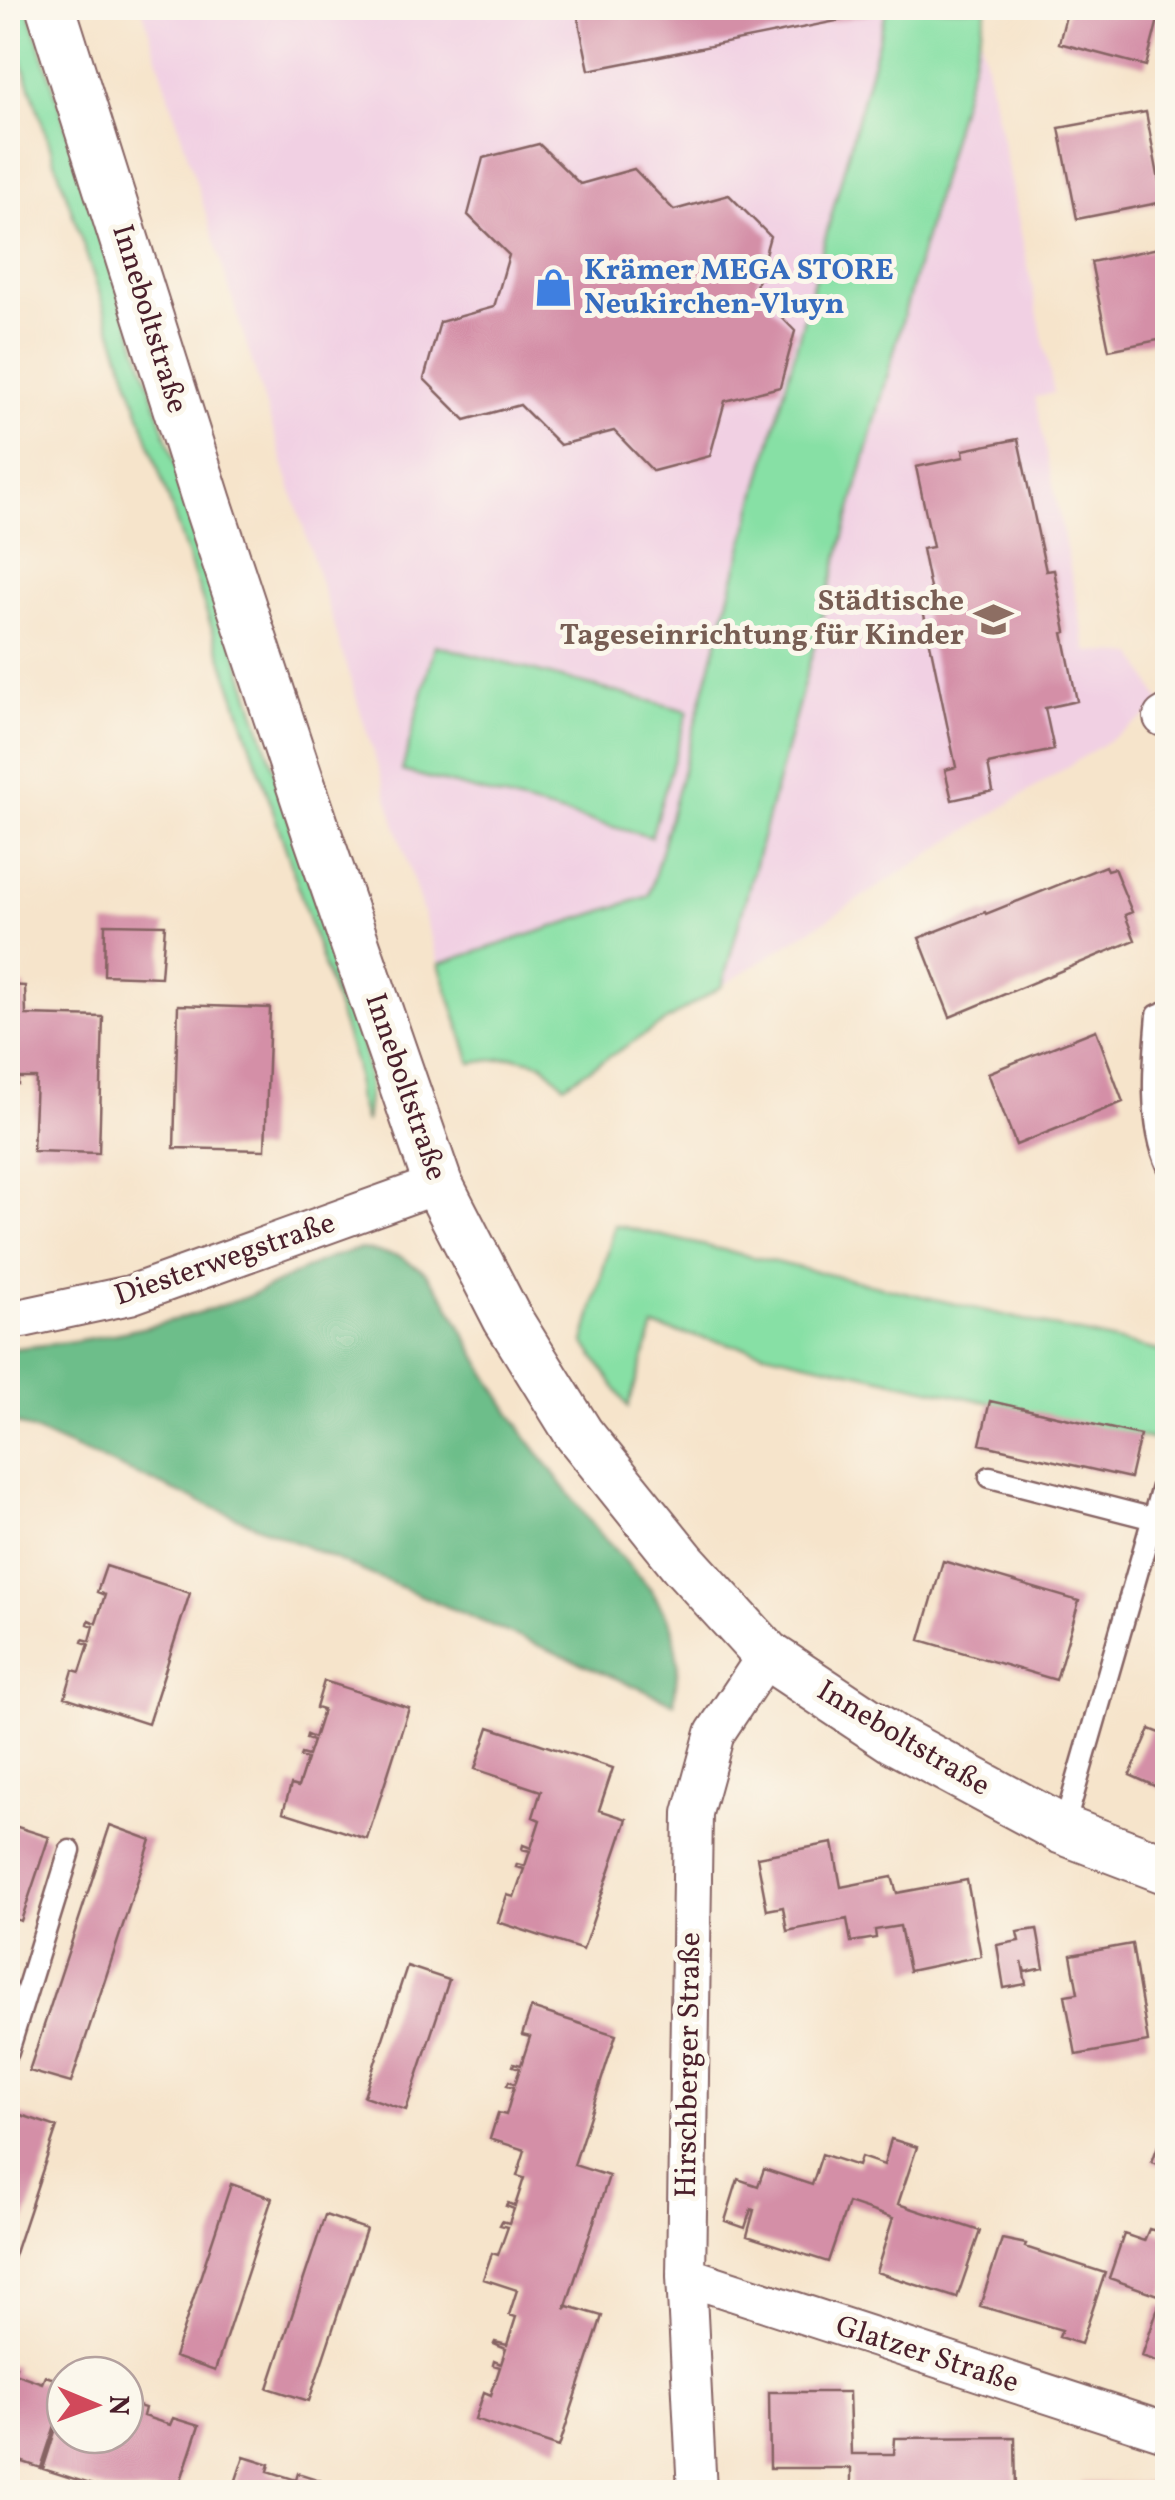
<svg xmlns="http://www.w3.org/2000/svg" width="1175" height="2500" viewBox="0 0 1175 2500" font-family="Vollkorn,serif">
  <rect width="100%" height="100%" fill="#fbf7ec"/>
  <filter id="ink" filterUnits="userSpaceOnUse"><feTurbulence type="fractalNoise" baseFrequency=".01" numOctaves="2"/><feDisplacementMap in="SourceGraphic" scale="20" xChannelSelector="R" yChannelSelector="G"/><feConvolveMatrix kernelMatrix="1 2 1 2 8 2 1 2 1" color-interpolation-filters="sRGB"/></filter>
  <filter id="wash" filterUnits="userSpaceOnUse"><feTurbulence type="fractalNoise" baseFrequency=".0048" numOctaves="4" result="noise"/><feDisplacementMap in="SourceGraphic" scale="40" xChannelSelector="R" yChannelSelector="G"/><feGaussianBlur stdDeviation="2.25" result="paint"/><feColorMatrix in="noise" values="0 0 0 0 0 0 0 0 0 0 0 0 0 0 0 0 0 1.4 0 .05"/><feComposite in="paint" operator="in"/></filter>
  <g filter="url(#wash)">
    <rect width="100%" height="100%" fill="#f6e4cb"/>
    <!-- built -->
    <path fill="#f1d0e3" d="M 142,8 L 887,8 L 649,896 L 439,964 Z
      M 980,34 L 1054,393 L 1035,397 L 1087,651 L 1135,655 L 1163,706 L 722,986 Z"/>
    <!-- green -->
    <path fill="#87e0a5" stroke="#688068" stroke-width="2.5" d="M 8,8 L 28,8 L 363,1045 L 369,1088 L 365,1123 L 357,1095 L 356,1067 L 288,855 L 8,21 Z
      M 887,8 L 987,8 L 722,986 L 564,1085 L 542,1063 L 514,1057 L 471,1063 L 439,964 L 649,896 Z
      M 435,645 L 688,711 L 651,837 L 402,771 Z
      M 615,1225 L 1167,1353 L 1167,1410 L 1160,1441 L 654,1327 L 628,1407 L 584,1342 Z"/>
    <!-- forest -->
    <path fill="#6dbe8a" stroke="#5c6e5a" stroke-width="2.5" d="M 362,1249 L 399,1256 L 425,1272 L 445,1298 L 488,1377 L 524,1434 L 595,1528 L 652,1591 L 672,1626 L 678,1663 L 674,1703 L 8,1420 L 8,1349 C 87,1342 166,1326 241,1299 C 282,1284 319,1256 362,1249 Z"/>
    <g id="blocks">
      <!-- building -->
      <path fill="#d48fa7" d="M 576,8 L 888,8 L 887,11 L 589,70 Z
        M 1068,8 L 1161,8 L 1146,66 L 1059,43 Z
        M 1146,112 L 1163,202 L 1077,219 L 1059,128 Z
        M 539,144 L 580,184 L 634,169 L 674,210 L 729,195 L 770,236 L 755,290 L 795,331 L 780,387 L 725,401 L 710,456 L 653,471 L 614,431 L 560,445 L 520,405 L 465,420 L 424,379 L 440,322 L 494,307 L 509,255 L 468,215 L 483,158 Z
        M 1168,246 L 1168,338 L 1109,350 L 1091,262 Z
        M 1018,439 L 1046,571 L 1054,570 L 1066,632 L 1063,633 L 1077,701 L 1045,708 L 1054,750 L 988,764 L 993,791 L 952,800 L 945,770 L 956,767 L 922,605 L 933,603 L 922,549 L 933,547 L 916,467 L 964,457 L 963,450 Z
        M 1105,866 L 1107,870 L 1114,868 L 1132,912 L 1125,915 L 1135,940 L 950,1017 L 919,938 L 985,912 L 986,914 Z
        M 105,924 L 165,925 L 161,977 L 104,975 Z
        M 8,985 L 25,986 L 26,1015 L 103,1017 L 99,1153 L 33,1151 L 36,1078 L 18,1078 L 18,1084 L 8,1083 Z
        M 178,1005 L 270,1008 L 265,1150 L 174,1148 Z
        M 1096,1030 L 1123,1102 L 1016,1145 L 988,1073 Z
        M 990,1401 L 1140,1435 L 1130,1478 L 980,1444 Z
        M 943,1561 L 1079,1601 L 1056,1680 L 920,1640 Z
        M 106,1566 L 190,1593 L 148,1724 L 65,1697 L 73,1670 L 80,1672 L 89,1644 L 82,1642 L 83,1639 L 90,1641 L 94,1626 L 88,1624 L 89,1620 L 96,1623 L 105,1595 L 97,1592 Z
        M 324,1681 L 409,1708 L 367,1839 L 283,1812 L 291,1785 L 298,1787 L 307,1759 L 300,1757 L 301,1754 L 308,1756 L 313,1741 L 306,1739 L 307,1735 L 314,1738 L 323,1710 L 316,1708 Z
        M 489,1727 L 613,1768 L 599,1810 L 627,1819 L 583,1950 L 498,1922 L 507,1895 L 514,1897 L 524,1869 L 516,1867 L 517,1864 L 525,1866 L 530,1851 L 522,1849 L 523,1845 L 531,1848 L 540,1820 L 533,1817 L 541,1791 L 475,1769 Z
        M 1150,1729 L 1168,1736 L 1168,1792 L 1130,1775 Z
        M 8,1824 L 49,1837 L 21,1921 L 8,1917 Z
        M 110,1825 L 151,1840 L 71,2083 L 29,2071 Z
        M 833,1843 L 841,1887 L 892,1877 L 897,1893 L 967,1880 L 981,1956 L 909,1971 L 900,1926 L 875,1930 L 876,1938 L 851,1942 L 847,1919 L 787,1931 L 783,1907 L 767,1910 L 757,1857 Z
        M 1037,1929 L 1044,1968 L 1025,1972 L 1022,1962 L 1026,1984 L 1004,1988 L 997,1945 L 1019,1941 L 1017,1932 Z
        M 1132,1944 L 1148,2042 L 1076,2055 L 1065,1995 L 1078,1993 L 1071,1955 Z
        M 407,1966 L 449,1980 L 406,2110 L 364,2096 Z
        M 531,2008 L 616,2035 L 574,2165 L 609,2176 L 565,2309 L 568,2306 L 602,2316 L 559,2447 L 475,2419 L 484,2392 L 491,2395 L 500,2367 L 493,2365 L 494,2361 L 501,2364 L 506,2349 L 494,2344 L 495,2342 L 507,2345 L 516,2317 L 509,2315 L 517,2290 L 483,2279 L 492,2253 L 498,2255 L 508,2227 L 500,2225 L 502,2221 L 509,2223 L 514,2209 L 506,2206 L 508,2203 L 515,2206 L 524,2178 L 517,2176 L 525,2150 L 490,2139 L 498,2113 L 506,2115 L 514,2087 L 507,2085 L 509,2081 L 515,2084 L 520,2068 L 513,2066 L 514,2063 L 521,2065 L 530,2037 L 522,2035 Z
        M 15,2113 L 57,2127 L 8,2274 L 8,2135 Z
        M 1163,2132 L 1168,2133 L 1168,2167 L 1152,2162 Z
        M 891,2139 L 917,2147 L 898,2204 L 980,2231 L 957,2298 L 876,2272 L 893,2218 L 848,2203 L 828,2262 L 747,2236 L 754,2210 L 751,2209 L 745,2228 L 725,2221 L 738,2179 L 758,2186 L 764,2169 L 812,2185 L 822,2154 L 858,2166 L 861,2157 L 884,2165 Z
        M 231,2184 L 272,2198 L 215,2371 L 174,2357 Z
        M 325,2215 L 366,2229 L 309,2401 L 268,2388 Z
        M 1149,2229 L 1168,2234 L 1168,2283 L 1163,2297 L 1109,2278 L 1124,2234 L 1144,2241 Z
        M 1002,2239 L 1026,2244 L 1025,2247 L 1105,2273 L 1081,2344 L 1059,2337 L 1062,2330 L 980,2306 Z
        M 1159,2305 L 1168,2307 L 1168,2365 L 1142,2356 Z
        M 8,2364 L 16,2366 L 14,2373 L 42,2383 L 45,2376 L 65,2382 L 65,2395 L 41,2468 L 8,2457 Z
        M 769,2392 L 849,2392 L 851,2454 L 894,2454 L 895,2438 L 1015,2437 L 1016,2492 L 851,2492 L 851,2468 L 770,2468 Z
        M 125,2402 L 145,2408 L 143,2416 L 170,2425 L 173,2418 L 199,2426 L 177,2492 L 115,2492 L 43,2469 L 64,2403 L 65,2435 L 125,2435 Z
        M 244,2456 L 270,2464 L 268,2471 L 296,2480 L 298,2473 L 320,2480 L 318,2488 L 331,2492 L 232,2492 Z
        M 1082,2483 L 1164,2483 L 1164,2492 L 1082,2492 Z"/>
    </g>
  </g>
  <g filter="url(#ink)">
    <use href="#blocks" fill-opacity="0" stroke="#866463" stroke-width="2.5"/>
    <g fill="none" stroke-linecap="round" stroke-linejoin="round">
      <defs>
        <path id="service" d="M 1168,1011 L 1158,1015 C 1154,1061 1148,1123 1168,1166
          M 990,1477 L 1154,1519
          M 1063,1830 L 1168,1466
          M 8,2051 L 70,1851"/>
        <path id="minor" d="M 1163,717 L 1168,714
          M 8,1318 L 23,1318 L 130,1295 L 438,1184
          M 686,2276 L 1168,2433
          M 697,2492 L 686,2276 L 693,1813 L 715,1733 L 767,1655"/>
        <path id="tertiary" d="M 51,8 L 207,502 L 317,834 L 438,1184 L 507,1318 L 579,1434 L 683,1563 L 767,1655 L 892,1738 L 1063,1830 L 1168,1870"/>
      </defs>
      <!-- service casing -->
      <use href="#service" stroke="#866463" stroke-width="25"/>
      <!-- minor casing -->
      <use href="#minor" stroke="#866463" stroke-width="42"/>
      <!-- tertiary casing -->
      <use href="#tertiary" stroke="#866463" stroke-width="52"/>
      <!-- service -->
      <use href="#service" stroke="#fff" stroke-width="20"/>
      <!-- minor -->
      <use href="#minor" stroke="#fff" stroke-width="38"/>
      <!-- tertiary -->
      <use href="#tertiary" stroke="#fff" stroke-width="48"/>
    </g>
  </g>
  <!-- icons -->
  <defs>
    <symbol id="shop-bare" viewBox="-9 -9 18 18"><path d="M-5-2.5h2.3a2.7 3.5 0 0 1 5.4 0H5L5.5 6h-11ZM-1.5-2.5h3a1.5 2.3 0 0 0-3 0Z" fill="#3f7fe0" stroke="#fbf7ec" stroke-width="2.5" paint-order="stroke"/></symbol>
    <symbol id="school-bare" viewBox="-9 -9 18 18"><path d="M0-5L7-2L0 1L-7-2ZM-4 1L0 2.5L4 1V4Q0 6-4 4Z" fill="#8d6e63" stroke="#fbf7ec" stroke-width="2.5" paint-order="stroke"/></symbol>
  </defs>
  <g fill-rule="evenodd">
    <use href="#shop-bare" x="526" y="260" width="55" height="55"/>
    <use href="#school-bare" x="966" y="592" width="55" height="55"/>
  </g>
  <g text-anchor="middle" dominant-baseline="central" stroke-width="10" stroke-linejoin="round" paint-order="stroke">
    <!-- shop labels -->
    <g font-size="30" font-weight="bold" fill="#366cbe" stroke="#fbf7ec" text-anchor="start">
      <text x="584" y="271">Krämer MEGA STORE<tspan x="584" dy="34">Neukirchen-Vluyn</tspan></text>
    </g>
    <!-- street labels -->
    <g font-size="30" fill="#4a1f2b" stroke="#fbf7ec">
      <text transform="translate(149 319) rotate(73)">Inneboltstraße</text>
      <text transform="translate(405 1087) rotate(71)">Inneboltstraße</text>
      <text transform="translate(225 1260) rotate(-19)">Diesterwegstraße</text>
      <text transform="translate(903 1739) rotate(31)">Inneboltstraße</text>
      <text transform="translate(689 2065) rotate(-89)">Hirschberger Straße</text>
      <text transform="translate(927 2355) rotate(18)">Glatzer Straße</text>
    </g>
    <!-- education labels -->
    <g font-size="30" font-weight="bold" fill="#785e54" stroke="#fbf7ec" text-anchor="end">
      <text x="964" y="602">Städtische<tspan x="964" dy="34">Tageseinrichtung für Kinder</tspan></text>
    </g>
  </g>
  <!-- margin -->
  <rect width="1175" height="2500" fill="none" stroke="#fbf7ec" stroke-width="40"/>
  <!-- north arrow -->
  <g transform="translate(95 2405) rotate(91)"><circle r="48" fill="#fbf7ec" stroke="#b4a19f" stroke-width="2.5"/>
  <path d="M0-8L18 38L0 25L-18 38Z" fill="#d1495b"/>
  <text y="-15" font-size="28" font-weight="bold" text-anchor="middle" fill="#4a1f2b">N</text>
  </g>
</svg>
